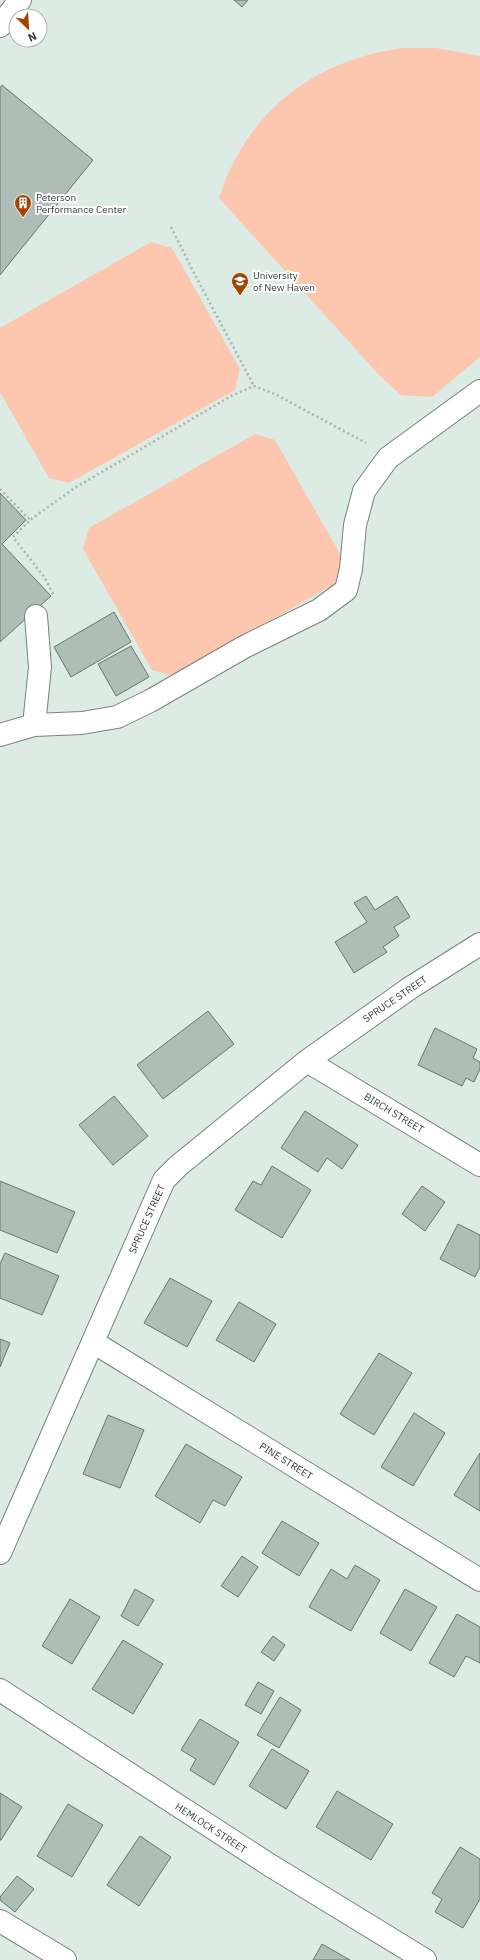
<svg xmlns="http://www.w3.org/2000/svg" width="480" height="1960" viewBox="0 0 480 1960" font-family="'IBM Plex Sans',sans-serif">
  <rect width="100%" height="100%" fill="#dcebe4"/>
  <!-- green -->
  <path fill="#fdc6af" d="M 402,48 L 436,48 L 480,56 L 480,357 L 432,397 L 401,395 L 379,375 L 219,198 C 247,112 312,61 402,48 Z
    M 151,242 L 172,248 L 240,369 L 235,390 L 69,483 L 49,478 L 0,392 L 0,328 Z
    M 255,434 L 275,440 L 344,561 L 338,582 L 173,676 L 152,670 L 83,549 L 89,528 Z"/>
  <!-- building -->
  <path fill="#aebdb6" stroke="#687670" d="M 234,0 L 248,0 L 242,7 Z
    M 2,85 L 93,160 L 0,275 L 0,88 Z
    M 0,493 L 26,520 L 2,544 L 51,596 L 0,642 Z
    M 114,612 L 131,642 L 71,677 L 54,647 Z
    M 131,646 L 149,677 L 116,696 L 98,664 Z
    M 366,896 L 375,910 L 397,896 L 410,917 L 394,927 L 399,936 L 383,947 L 387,952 L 354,973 L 335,942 L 367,922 L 354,903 Z
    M 208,1011 L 234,1044 L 163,1099 L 137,1065 Z
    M 435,1028 L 477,1049 L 473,1058 L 480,1062 L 480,1069 L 474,1082 L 466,1078 L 462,1086 L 418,1065 Z
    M 114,1096 L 148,1136 L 113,1165 L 79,1125 Z
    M 305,1111 L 358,1145 L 342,1169 L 327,1158 L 318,1172 L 281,1148 Z
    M 272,1166 L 311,1190 L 282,1238 L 235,1210 L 253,1181 L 261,1185 Z
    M 0,1181 L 75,1212 L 57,1253 L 0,1230 Z
    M 422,1186 L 445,1202 L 425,1231 L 402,1214 Z
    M 458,1224 L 480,1235 L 480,1267 L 475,1277 L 440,1259 Z
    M 5,1253 L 59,1276 L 42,1315 L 0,1298 L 0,1264 Z
    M 170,1278 L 212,1301 L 187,1347 L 144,1323 Z
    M 239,1302 L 276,1324 L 254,1362 L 216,1340 Z
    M 0,1339 L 10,1343 L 0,1367 Z
    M 379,1353 L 412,1373 L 374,1435 L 340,1414 Z
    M 414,1413 L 445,1433 L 413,1486 L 381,1467 Z
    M 108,1415 L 144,1430 L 120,1488 L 83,1474 Z
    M 186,1444 L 242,1477 L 225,1506 L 213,1500 L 200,1523 L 155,1496 Z
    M 480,1453 L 480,1511 L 454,1495 Z
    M 282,1521 L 319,1543 L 299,1576 L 262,1553 Z
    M 242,1556 L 258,1567 L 238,1597 L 221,1586 Z
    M 355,1565 L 380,1580 L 351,1631 L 309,1607 L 331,1569 L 347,1579 Z
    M 135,1589 L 154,1600 L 138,1626 L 121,1616 Z
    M 405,1589 L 437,1607 L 411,1651 L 380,1633 Z
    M 70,1599 L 100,1617 L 72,1664 L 42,1646 Z
    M 457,1614 L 480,1627 L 480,1663 L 466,1656 L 454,1677 L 429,1663 Z
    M 273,1636 L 285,1645 L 274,1661 L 261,1652 Z
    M 123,1640 L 163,1664 L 133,1714 L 92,1689 Z
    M 258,1682 L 274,1691 L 261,1714 L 245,1705 Z
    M 280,1697 L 301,1710 L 279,1748 L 257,1735 Z
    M 200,1719 L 239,1742 L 214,1785 L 190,1770 L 196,1759 L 181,1750 Z
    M 272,1749 L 309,1771 L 286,1809 L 249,1786 Z
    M 337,1791 L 393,1824 L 371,1860 L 316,1827 Z
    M 0,1793 L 22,1807 L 1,1840 L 0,1840 Z
    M 68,1804 L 103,1825 L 72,1877 L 37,1856 Z
    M 140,1836 L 171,1857 L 139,1906 L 107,1885 Z
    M 460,1847 L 480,1859 L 480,1899 L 463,1928 L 435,1912 L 442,1899 L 432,1893 Z
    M 17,1876 L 34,1889 L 15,1912 L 0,1900 L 0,1897 Z
    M 322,1944 L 350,1960 L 313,1960 Z"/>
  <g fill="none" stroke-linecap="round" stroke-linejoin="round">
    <defs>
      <path id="minor" d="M 0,26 L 20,0
        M 34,725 L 40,667 L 36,616
        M 0,735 L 34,725 L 82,723 L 117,717 L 150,701 L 244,647 L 319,610 L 346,590 L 351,569 L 355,525 L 364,491 L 388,458 L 480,391
        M 307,1061 L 480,1165
        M 93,1342 L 480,1580
        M 0,1553 L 164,1180 L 178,1166 L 307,1061 L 410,988 L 480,944
        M 0,1690 L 268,1864 L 425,1960
        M 0,1921 L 65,1960"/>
    </defs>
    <!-- minor casing -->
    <use href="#minor" stroke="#76837d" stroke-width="24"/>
    <!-- path -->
    <path stroke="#a8b4ae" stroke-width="2.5" stroke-dasharray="2 3" stroke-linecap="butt" d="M 171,227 L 193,271 L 254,386
      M 0,489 L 30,520
      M 53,594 L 45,578 L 13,537 L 30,520 L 73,489 L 231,396 L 254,386 L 275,394 L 366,443"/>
    <!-- minor -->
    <use href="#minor" stroke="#fff" stroke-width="22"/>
  </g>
  <!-- icons -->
  <defs>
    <symbol id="building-pin" viewBox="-11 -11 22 30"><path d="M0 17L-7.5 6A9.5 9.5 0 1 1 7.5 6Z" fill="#a54304" stroke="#fff"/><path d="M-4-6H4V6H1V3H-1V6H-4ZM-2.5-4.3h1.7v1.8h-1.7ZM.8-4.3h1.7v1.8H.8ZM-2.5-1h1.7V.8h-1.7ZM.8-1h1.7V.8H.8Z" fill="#fff"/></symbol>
    <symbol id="university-pin" viewBox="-11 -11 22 30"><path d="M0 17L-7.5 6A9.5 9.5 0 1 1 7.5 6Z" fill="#a54304" stroke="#fff"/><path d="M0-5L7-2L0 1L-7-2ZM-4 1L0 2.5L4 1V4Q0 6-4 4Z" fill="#fff"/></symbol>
  </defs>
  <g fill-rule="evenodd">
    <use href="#building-pin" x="13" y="193" width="20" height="27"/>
    <use href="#university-pin" x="230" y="271" width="20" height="27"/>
  </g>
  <g text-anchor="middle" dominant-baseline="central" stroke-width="4" stroke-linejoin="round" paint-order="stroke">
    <!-- poi labels -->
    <g font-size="10" fill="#373d3a" stroke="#fff" text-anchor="start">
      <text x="36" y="197">Peterson<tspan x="36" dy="12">Performance Center</tspan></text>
      <text x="253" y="275">University<tspan x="253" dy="12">of New Haven</tspan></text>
    </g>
    <!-- street labels -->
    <g font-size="10" fill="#373d3a" stroke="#fff">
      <text transform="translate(395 999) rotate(-34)">SPRUCE STREET</text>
      <text transform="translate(394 1113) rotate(31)">BIRCH STREET</text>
      <text transform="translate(147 1219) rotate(-66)">SPRUCE STREET</text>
      <text transform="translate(286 1461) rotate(32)">PINE STREET</text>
      <text transform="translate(211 1828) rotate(33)">HEMLOCK STREET</text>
    </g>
  </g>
  <!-- north arrow -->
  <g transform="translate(28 28) rotate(155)"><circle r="19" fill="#ffffff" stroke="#afb1b0"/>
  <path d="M0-3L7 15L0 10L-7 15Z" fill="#a54304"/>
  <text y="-6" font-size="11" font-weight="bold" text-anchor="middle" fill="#373d3a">N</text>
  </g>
</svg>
